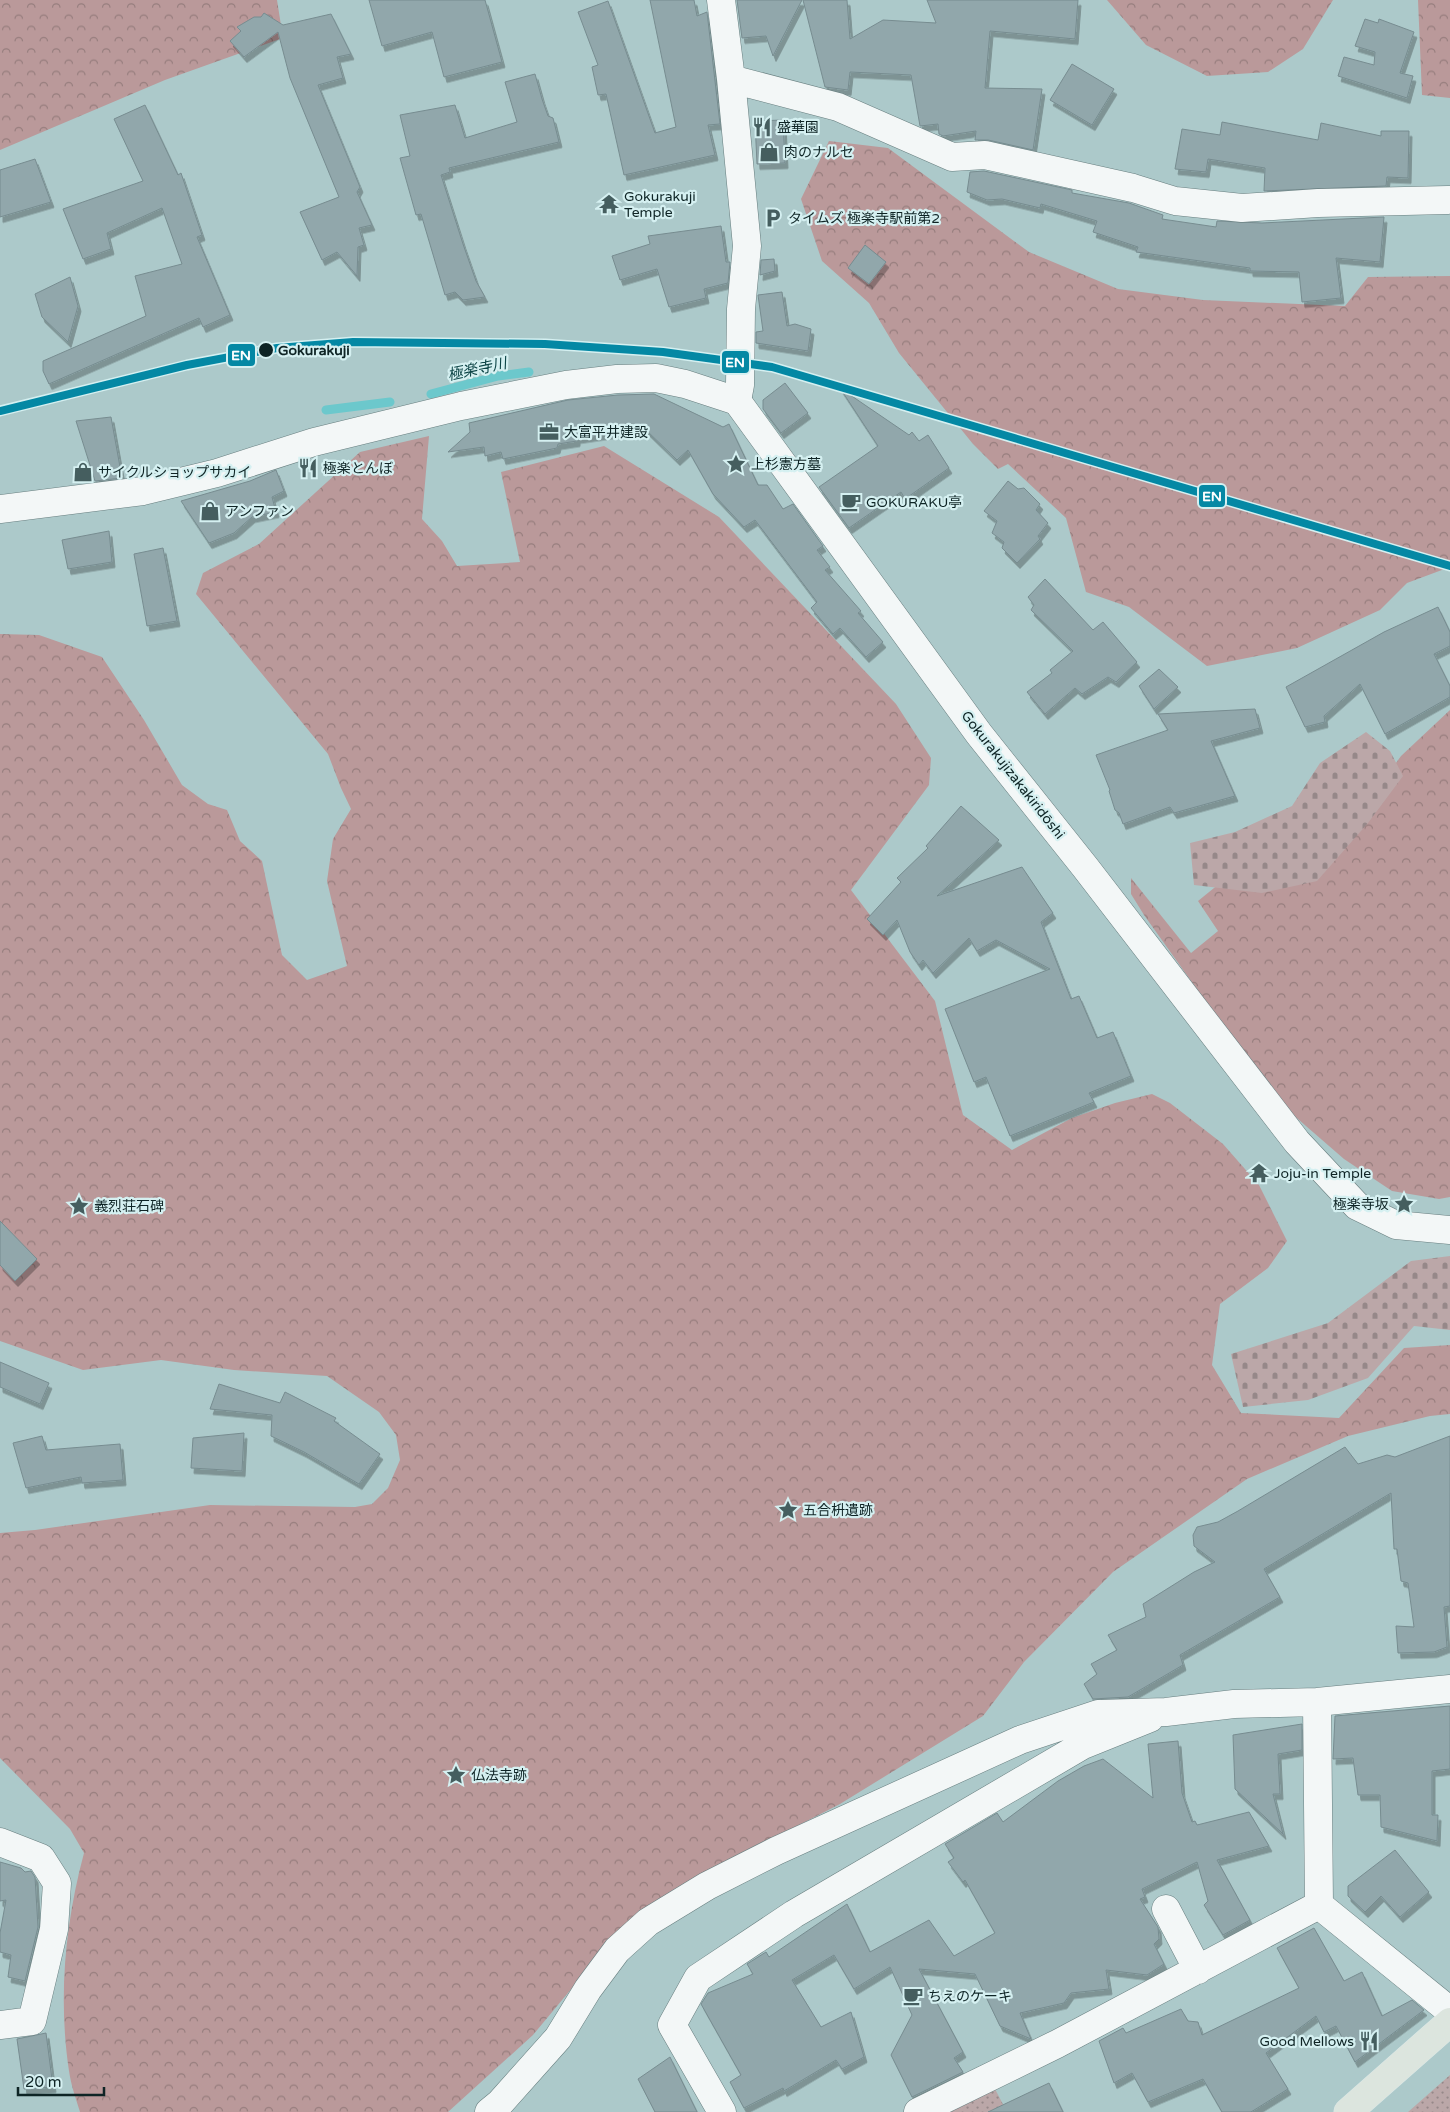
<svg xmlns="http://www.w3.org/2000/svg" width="1450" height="2112" viewBox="0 0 1450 2112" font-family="'Varela Round','Noto Sans JP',sans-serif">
  <defs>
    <pattern id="forest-crowns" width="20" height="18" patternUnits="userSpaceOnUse" patternTransform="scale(1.25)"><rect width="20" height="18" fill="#ba999a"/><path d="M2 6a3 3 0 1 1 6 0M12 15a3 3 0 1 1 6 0" fill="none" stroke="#967d7d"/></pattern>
    <pattern id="cemetery-stones" width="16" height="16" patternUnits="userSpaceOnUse" patternTransform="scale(1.25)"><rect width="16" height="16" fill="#bba7a8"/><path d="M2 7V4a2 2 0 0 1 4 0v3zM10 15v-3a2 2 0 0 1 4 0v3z" fill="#968889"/></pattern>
    <pattern id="park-dots" width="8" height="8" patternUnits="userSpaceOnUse" patternTransform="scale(1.25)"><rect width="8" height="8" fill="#bba7a8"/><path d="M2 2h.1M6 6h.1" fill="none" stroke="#968889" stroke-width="1.8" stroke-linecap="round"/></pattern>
    <filter id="shadow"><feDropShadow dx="3" dy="5.5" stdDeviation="0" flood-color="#0004"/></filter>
  </defs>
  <rect width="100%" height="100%" fill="#acc9ca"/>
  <!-- forest -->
  <path fill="url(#forest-crowns)" d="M 0,0 L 277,0 L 283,38 L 165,80 L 0,150 Z
    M 1107,0 L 1333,0 L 1303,49 L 1268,72 L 1207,76 L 1146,45 Z
    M 1418,0 L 1450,0 L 1450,98 L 1422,95 Z
    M 829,141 L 888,148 L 1029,252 L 1118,289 L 1203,300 L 1345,306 L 1368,277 L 1450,276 L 1450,567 L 1407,583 L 1380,610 L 1297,648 L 1207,666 L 1129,607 L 1086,592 L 1066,518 L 1008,464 L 998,469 L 973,444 L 899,353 L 869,303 L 822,261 L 801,199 Z
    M 429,436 L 422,519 L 442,541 L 457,566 L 520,562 L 501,472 L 604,446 L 719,517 L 896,704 L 931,758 L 929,785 L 851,890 L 935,1001 L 963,1115 L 1012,1150 L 1072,1118 L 1115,1103 L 1152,1094 L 1170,1103 L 1223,1144 L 1259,1185 L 1287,1241 L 1268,1268 L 1220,1304 L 1212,1365 L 1241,1413 L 1339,1418 L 1404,1348 L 1450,1345 L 1450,1414 L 1430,1416 L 1348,1436 L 1247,1479 L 1113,1572 L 1024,1662 L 983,1716 L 840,1804 L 727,1862 L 621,1929 L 533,2035 L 448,2112 L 80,2112 C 76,2099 71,2085 69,2071 C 58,1998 65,1924 84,1853 L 70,1829 L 0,1758 L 0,1533 L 35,1530 L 210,1505 L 355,1507 L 372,1504 L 388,1488 L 400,1460 L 396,1435 L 379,1412 L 327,1376 L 234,1370 L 161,1360 L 83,1370 L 0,1341 L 0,634 L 39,635 L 102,657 L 144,720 L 182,785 L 208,804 L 227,810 L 240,841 L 262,861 L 282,955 L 307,980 L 347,966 L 327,881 L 333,839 L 351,809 L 341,788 L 328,754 L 196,594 L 203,573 L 259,544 L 360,452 Z
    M 1450,710 L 1450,1197 L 1439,1199 L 1392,1191 L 1344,1159 L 1276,1100 L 1144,915 L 1131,894 L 1131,878 L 1191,953 L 1218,931 L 1198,901 L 1241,866 L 1336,846 L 1401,756 Z"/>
  <!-- cemetery -->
  <path fill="url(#cemetery-stones)" d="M 1366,732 L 1390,751 L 1403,776 L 1368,823 L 1317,881 L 1262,893 L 1194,885 L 1190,843 L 1235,832 L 1292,806 L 1320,763 Z
    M 1450,1256 L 1450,1330 L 1414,1326 L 1368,1378 L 1308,1400 L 1243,1407 L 1231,1354 L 1328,1323 L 1411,1261 Z"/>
  <!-- park -->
  <path fill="url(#park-dots)" d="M 1450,2075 L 1450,2112 L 1408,2112 Z
    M 994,2087 L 1007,2112 L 945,2112 Z"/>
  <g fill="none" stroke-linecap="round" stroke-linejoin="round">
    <!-- stream -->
    <path stroke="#6cc8cc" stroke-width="9" d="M 431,394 L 498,376 L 529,372
      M 326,410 L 390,402"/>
  </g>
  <!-- building -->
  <path fill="#91a7ab" stroke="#778c90" filter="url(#shadow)" d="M 369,0 L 485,0 L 502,62 L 444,77 L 432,32 L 382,46 Z
    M 650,0 L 694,0 L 697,16 L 707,12 L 720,124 L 708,125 L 715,155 L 624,175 L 606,94 L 598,95 L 592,67 L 598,65 L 578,12 L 608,1 L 655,133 L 676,127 Z
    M 737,0 L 802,0 L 773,56 L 766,36 L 742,38 Z
    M 803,0 L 847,0 L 850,39 L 883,20 L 936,23 L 927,0 L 1078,0 L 1075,39 L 990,31 L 985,88 L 1042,89 L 1033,150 L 988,140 L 975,140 L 976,131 L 943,136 L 939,134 L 938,124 L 920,126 L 911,75 L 850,72 L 848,90 L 825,87 Z
    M 264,13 L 283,25 L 331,14 L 351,54 L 337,57 L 343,78 L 318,85 L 360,187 L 357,192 L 372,225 L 359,228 L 364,245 L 358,247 L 357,276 L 337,252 L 322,260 L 300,212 L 339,197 L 290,78 L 278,32 L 244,57 L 230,41 L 241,31 L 237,27 L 254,17 L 261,17 Z
    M 1365,19 L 1378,23 L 1379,19 L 1414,32 L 1400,73 L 1413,76 L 1407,98 L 1338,76 L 1344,57 L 1374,65 L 1375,52 L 1355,46 Z
    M 1072,64 L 1114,89 L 1092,125 L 1050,100 Z
    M 535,74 L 542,99 L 548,116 L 553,118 L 559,142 L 449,168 L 450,172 L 441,175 L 463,244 L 476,281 L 485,297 L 463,300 L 455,292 L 445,295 L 421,214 L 416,215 L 400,158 L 410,156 L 400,115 L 455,105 L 465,138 L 517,122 L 505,82 Z
    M 145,105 L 178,175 L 181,173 L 202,235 L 197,237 L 230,315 L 203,327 L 199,318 L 49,384 L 43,371 L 43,361 L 146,316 L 135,276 L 182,264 L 162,208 L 107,233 L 111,249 L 83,259 L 63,209 L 143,181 L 114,119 Z
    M 783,120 L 785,163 L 757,164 L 755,121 Z
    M 1222,122 L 1318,140 L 1321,123 L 1381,136 L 1381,131 L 1409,131 L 1408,178 L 1387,177 L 1386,186 L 1264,191 L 1265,168 L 1208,159 L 1206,172 L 1175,169 L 1182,129 L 1220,135 Z
    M 35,159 L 51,202 L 0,217 L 0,170 Z
    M 984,171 L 1072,190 L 1072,193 L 1129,203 L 1163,215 L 1162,219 L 1216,227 L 1217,221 L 1262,223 L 1384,217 L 1380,262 L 1336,258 L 1341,298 L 1302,302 L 1299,272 L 1250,271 L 1250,268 L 1136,252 L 1138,247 L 1093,232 L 1097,221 L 1041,204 L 1040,208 L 1002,199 L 987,200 L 967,192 L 970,172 Z
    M 721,226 L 726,262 L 730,262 L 728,283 L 704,289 L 706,298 L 669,307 L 657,269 L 620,280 L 612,256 L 650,244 L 648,236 Z
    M 865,245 L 886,262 L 869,284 L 848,268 Z
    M 774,259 L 775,271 L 760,275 L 761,260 Z
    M 70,277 L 78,306 L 68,342 L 42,317 L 35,294 Z
    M 782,292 L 787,326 L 795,324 L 811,329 L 808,351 L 756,343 L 756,332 L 763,331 L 758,295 Z
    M 785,383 L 808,413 L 781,433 L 763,409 L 763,400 Z
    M 840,388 L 909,435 L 912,432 L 919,441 L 928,435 L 949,468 L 905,499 L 901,492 L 849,528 L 819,487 L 878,446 Z
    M 654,394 L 723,427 L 729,424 L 758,485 L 767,485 L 783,509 L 793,504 L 823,546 L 817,550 L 830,567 L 825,570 L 861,611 L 858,613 L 883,642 L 866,657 L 840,628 L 833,634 L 811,608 L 817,602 L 755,520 L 744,527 L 713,494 L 688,450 L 677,460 L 644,428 L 577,438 L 577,441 L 558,444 L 557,448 L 503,459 L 501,452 L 485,456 L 484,447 L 448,452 L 470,432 L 469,423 L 568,400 L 618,395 Z
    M 111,417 L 122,478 L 95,481 L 76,421 Z
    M 276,470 L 284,491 L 272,497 L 276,512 L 252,517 L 234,533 L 209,543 L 181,501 L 250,481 Z
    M 1008,481 L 1018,489 L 1024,488 L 1040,504 L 1036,510 L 1048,523 L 1038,536 L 1040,539 L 1017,563 L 1002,548 L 1004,542 L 992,533 L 997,521 L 984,511 Z
    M 109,531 L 112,562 L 68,569 L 62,540 Z
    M 163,548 L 177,621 L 147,626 L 134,554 Z
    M 1045,579 L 1093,630 L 1103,622 L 1137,662 L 1116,682 L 1108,677 L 1082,694 L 1075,688 L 1045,714 L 1027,692 L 1052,673 L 1050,670 L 1073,651 L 1031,610 L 1034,605 L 1028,597 Z
    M 1438,607 L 1450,632 L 1450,646 L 1434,654 L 1450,686 L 1450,697 L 1385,734 L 1360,684 L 1324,716 L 1325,722 L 1305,727 L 1286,687 L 1384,632 Z
    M 1159,669 L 1178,687 L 1154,709 L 1139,686 Z
    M 1255,709 L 1260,728 L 1211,741 L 1235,796 L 1174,813 L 1170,807 L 1123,824 L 1119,813 L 1115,810 L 1109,791 L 1110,790 L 1096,755 L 1168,730 L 1158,714 Z
    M 961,806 L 999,840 L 937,896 L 1022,867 L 1053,913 L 1041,922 L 1071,999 L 1079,996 L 1097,1038 L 1113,1032 L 1131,1076 L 1089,1093 L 1094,1102 L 1010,1136 L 986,1077 L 974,1082 L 945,1009 L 1050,969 L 996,940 L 977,951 L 969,938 L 933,973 L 923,960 L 919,965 L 910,952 L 897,920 L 883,935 L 867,919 L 901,882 L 897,878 L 928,848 L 926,846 Z
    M 0,1221 L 37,1259 L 15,1281 L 0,1265 Z
    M 0,1362 L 49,1383 L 40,1404 L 0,1387 Z
    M 219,1384 L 280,1403 L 285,1392 L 336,1418 L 334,1421 L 380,1454 L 359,1484 L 304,1452 L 271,1436 L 272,1415 L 210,1409 Z
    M 244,1433 L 242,1471 L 191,1468 L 193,1438 Z
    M 42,1436 L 46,1450 L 120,1444 L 123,1480 L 82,1483 L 81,1477 L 26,1488 L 13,1443 Z
    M 1450,1436 L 1450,1606 L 1444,1607 L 1447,1647 L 1434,1652 L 1398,1653 L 1396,1626 L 1414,1627 L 1408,1583 L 1401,1581 L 1397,1549 L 1394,1549 L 1391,1493 L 1264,1569 L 1280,1597 L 1180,1655 L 1183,1665 L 1128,1697 L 1093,1699 L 1084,1684 L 1097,1674 L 1091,1664 L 1117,1650 L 1108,1635 L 1146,1617 L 1143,1604 L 1194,1572 L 1215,1562 L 1194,1546 L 1193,1535 L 1197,1527 L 1218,1522 L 1238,1511 L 1345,1447 L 1358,1464 L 1387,1455 L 1395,1457 Z
    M 1450,1706 L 1450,1769 L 1432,1771 L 1432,1815 L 1438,1815 L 1437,1841 L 1381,1827 L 1380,1795 L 1358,1795 L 1353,1758 L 1333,1759 L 1335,1716 Z
    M 1302,1724 L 1302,1750 L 1278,1754 L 1280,1794 L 1273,1794 L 1283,1834 L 1235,1789 L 1233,1735 Z
    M 1178,1741 L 1182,1793 L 1192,1822 L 1195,1821 L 1197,1825 L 1249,1812 L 1269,1846 L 1217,1860 L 1250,1920 L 1223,1935 L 1204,1905 L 1208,1901 L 1197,1862 L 1142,1889 L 1145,1897 L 1140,1899 L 1158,1927 L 1159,1939 L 1154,1944 L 1164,1964 L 1147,1975 L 1106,1970 L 1109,1989 L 1071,1993 L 1064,2003 L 1020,2013 L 1031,2039 L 1000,2026 L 975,1974 L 919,1969 L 963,2052 L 954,2058 L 963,2072 L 912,2097 L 891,2055 L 912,2015 L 890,1967 L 854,1989 L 834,1955 L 792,1980 L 821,2027 L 851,2012 L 864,2057 L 842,2069 L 836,2060 L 784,2091 L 783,2088 L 744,2108 L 730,2082 L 741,2075 L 701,2004 L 708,1993 L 753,1974 L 747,1964 L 766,1952 L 769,1957 L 847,1904 L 870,1952 L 929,1920 L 954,1956 L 995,1933 L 965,1880 L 963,1882 L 948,1862 L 954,1858 L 945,1844 L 997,1813 L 1003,1822 L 1058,1781 L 1084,1766 L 1103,1759 L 1153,1798 L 1148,1744 Z
    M 1395,1850 L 1429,1892 L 1400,1917 L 1381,1896 L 1365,1912 L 1348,1896 L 1348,1886 Z
    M 0,1862 L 21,1868 L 25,1872 L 31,1871 L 35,1877 L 38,1927 L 25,1981 L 8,1977 L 11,1955 L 0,1952 L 0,1933 L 6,1900 L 0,1901 Z
    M 1314,1928 L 1344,1981 L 1362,1972 L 1382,2016 L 1412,2000 L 1424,2010 L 1355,2062 L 1336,2026 L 1324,2032 L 1316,2016 L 1266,2053 L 1288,2089 L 1251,2112 L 1222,2112 L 1203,2079 L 1148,2102 L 1132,2073 L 1114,2083 L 1099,2041 L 1123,2028 L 1126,2033 L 1181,2009 L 1188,2021 L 1198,2022 L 1202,2035 L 1299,1988 L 1277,1948 Z
    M 46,2033 L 53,2087 L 24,2089 L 17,2039 Z
    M 670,2057 L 697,2112 L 655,2112 L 638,2079 Z
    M 1049,2083 L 1063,2112 L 988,2112 Z"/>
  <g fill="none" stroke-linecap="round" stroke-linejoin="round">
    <defs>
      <path id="minor" d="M 731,79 L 838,107 L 952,157 L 985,155 L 1133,188 L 1175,201 L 1242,208 L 1318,203 L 1448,200
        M 0,509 L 143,491 L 217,473 L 314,442 L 461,406 L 566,385 L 617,379 L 656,378 L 685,384 L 737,401 L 740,385 L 741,309 L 747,246 L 731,79 L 721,0
        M 1317,1702 L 1319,1905
        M 0,1842 L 41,1858 L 57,1883 L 54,1929 L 32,2021 L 0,2025
        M 1319,1905 L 1450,2011
        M 1166,1909 L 1198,1970
        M 489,2112 L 500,2103 L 558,2038 L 588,1989 L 617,1950 L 648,1922 L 707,1886 L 776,1851 L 1020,1740 L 1098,1714 L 1166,1712 L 1234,1704 L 1317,1702 L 1450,1689
        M 722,2112 L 672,2025 L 698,1978 L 794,1914 L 1083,1745 L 1150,1718
        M 918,2112 L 1057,2044 L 1319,1905"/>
      <path id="tertiary" d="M 737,401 L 979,734 L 1085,867 L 1297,1142 L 1357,1206 L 1396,1225 L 1450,1230"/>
      <path id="trunk" d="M 1348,2112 L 1450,2022"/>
    </defs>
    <!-- minor casing -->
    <use href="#minor" stroke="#677e7f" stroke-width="29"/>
    <!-- tertiary casing -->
    <use href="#tertiary" stroke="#677e7f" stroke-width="29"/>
    <!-- trunk casing -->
    <use href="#trunk" stroke="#dae7e7" stroke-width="29"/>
    <!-- minor -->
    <use href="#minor" stroke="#f3f7f7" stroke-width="28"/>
    <!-- tertiary -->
    <use href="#tertiary" stroke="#f3f7f7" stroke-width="28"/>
    <!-- trunk -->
    <use href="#trunk" stroke="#dce5de" stroke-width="28"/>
    <defs>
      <path id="rail-1" d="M 0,411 L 187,365 L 277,348 L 353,342 L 545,344 L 663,352 L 772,367 L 1450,566"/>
    </defs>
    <!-- rail-1 casing -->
    <use href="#rail-1" stroke="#d5f0f1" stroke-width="11"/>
    <!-- rail-1 -->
    <use href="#rail-1" stroke="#0488a4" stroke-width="8"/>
  </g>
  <!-- icons -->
  <defs>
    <symbol id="restaurant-bare" viewBox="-9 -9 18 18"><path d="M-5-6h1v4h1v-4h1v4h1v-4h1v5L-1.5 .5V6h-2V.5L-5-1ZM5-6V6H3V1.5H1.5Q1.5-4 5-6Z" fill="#455e5f" stroke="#d5f0f1" stroke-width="2.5" paint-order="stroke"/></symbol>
    <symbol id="shop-bare" viewBox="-9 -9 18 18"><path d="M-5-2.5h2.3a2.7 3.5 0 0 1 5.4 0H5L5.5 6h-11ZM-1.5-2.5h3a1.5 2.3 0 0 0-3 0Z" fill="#455e5f" stroke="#d5f0f1" stroke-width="2.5" paint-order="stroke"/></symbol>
    <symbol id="temple-bare" viewBox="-9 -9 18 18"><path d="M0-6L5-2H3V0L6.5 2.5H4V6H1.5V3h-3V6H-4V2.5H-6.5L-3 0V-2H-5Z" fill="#455e5f" stroke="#d5f0f1" stroke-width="2.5" paint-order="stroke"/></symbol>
    <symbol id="parking-bare" viewBox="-9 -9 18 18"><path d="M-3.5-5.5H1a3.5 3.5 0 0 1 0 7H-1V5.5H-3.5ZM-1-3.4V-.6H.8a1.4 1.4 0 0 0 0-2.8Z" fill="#455e5f" stroke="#d5f0f1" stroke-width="2.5" paint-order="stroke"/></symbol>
    <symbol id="office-bare" viewBox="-9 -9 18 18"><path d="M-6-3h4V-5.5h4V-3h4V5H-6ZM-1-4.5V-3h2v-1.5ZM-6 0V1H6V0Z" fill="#455e5f" stroke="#d5f0f1" stroke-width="2.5" paint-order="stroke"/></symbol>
    <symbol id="sight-bare" viewBox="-9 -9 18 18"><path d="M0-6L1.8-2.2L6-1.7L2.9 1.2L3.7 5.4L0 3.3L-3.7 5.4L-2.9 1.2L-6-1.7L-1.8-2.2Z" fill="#455e5f" stroke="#d5f0f1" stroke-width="2.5" paint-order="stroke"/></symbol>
    <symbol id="cafe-bare" viewBox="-9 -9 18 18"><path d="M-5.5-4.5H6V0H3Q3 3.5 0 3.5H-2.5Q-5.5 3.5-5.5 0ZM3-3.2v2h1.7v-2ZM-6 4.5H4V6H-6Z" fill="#455e5f" stroke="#d5f0f1" stroke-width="2.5" paint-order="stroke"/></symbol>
  </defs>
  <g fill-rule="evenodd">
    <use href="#restaurant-bare" x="748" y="113" width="28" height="28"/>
    <use href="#shop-bare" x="755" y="138" width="28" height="28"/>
    <use href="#temple-bare" x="595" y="190" width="28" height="28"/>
    <use href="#parking-bare" x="759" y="204" width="28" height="28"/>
    <use href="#office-bare" x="535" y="418" width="28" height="28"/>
    <use href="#sight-bare" x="722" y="450" width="28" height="28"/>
    <use href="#restaurant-bare" x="294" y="454" width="28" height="28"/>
    <use href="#shop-bare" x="69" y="458" width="28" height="28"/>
    <use href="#cafe-bare" x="837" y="488" width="28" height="28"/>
    <use href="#shop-bare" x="196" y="497" width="28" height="28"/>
    <use href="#temple-bare" x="1245" y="1159" width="28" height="28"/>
    <use href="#sight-bare" x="1390" y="1190" width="28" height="28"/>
    <use href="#sight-bare" x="65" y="1192" width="28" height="28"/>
    <use href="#sight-bare" x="774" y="1496" width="28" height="28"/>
    <use href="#sight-bare" x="442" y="1761" width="28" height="28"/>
    <use href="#cafe-bare" x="899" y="1982" width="28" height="28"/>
    <use href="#restaurant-bare" x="1355" y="2027" width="28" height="28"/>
  </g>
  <!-- markers -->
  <circle fill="#0e2425" stroke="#d5f0f1" stroke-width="2" cx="266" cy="350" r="8"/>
  <g text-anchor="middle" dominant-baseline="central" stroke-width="4.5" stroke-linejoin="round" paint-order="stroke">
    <!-- poi labels -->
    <g font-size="14" fill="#0e2425" stroke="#d5f0f1" text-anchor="start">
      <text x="777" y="127">盛華園</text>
      <text x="784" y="152">肉のナルセ</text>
      <text x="624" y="196">Gokurakuji<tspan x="624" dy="16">Temple</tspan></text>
      <text x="788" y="218">タイムズ 極楽寺駅前第2</text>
      <text x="564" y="432">大富平井建設</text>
      <text x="751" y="464">上杉憲方墓</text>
      <text x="323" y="468">極楽とんぼ</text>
      <text x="98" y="472">サイクルショップサカイ</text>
      <text x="866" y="502">GOKURAKU亭</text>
      <text x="225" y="511">アンファン</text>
      <text x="1274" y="1173">Joju-in Temple</text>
      <text x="1389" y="1204" text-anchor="end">極楽寺坂</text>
      <text x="94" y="1206">義烈荘石碑</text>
      <text x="803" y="1510">五合枡遺跡</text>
      <text x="471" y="1775">仏法寺跡</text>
      <text x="928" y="1996">ちえのケーキ</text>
      <text x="1354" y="2041" text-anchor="end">Good Mellows</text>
    </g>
    <!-- stop labels -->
    <g font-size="14" font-weight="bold" fill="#0e2425" stroke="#d5f0f1" text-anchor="start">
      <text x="278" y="350">Gokurakuji</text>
    </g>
    <!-- street labels -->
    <g font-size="14" fill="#0e2425" stroke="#d5f0f1">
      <text transform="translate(1013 775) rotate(52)">Gokurakujizakakiridōshi</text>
    </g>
    <!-- water labels -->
    <g font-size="15" font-style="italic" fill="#0d4446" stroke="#d5f0f1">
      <text transform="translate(477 369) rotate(-12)">極楽寺川</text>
    </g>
  </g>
  <g stroke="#d5f0f1" stroke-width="2">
    <rect x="227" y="343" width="29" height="24" rx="5" fill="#0488a4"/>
    <rect x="721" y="350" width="29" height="24" rx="5" fill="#0488a4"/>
    <rect x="1198" y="484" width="28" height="24" rx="5" fill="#0488a4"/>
  </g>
  <g font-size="14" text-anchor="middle" font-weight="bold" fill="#fff">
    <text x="241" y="360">EN</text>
    <text x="735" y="367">EN</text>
    <text x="1212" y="501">EN</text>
  </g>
  <!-- scale -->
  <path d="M18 2087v8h86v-8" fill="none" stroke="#0e2425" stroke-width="2.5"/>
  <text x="25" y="2087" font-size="15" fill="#0e2425" stroke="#d5f0f1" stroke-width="4" paint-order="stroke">20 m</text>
</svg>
